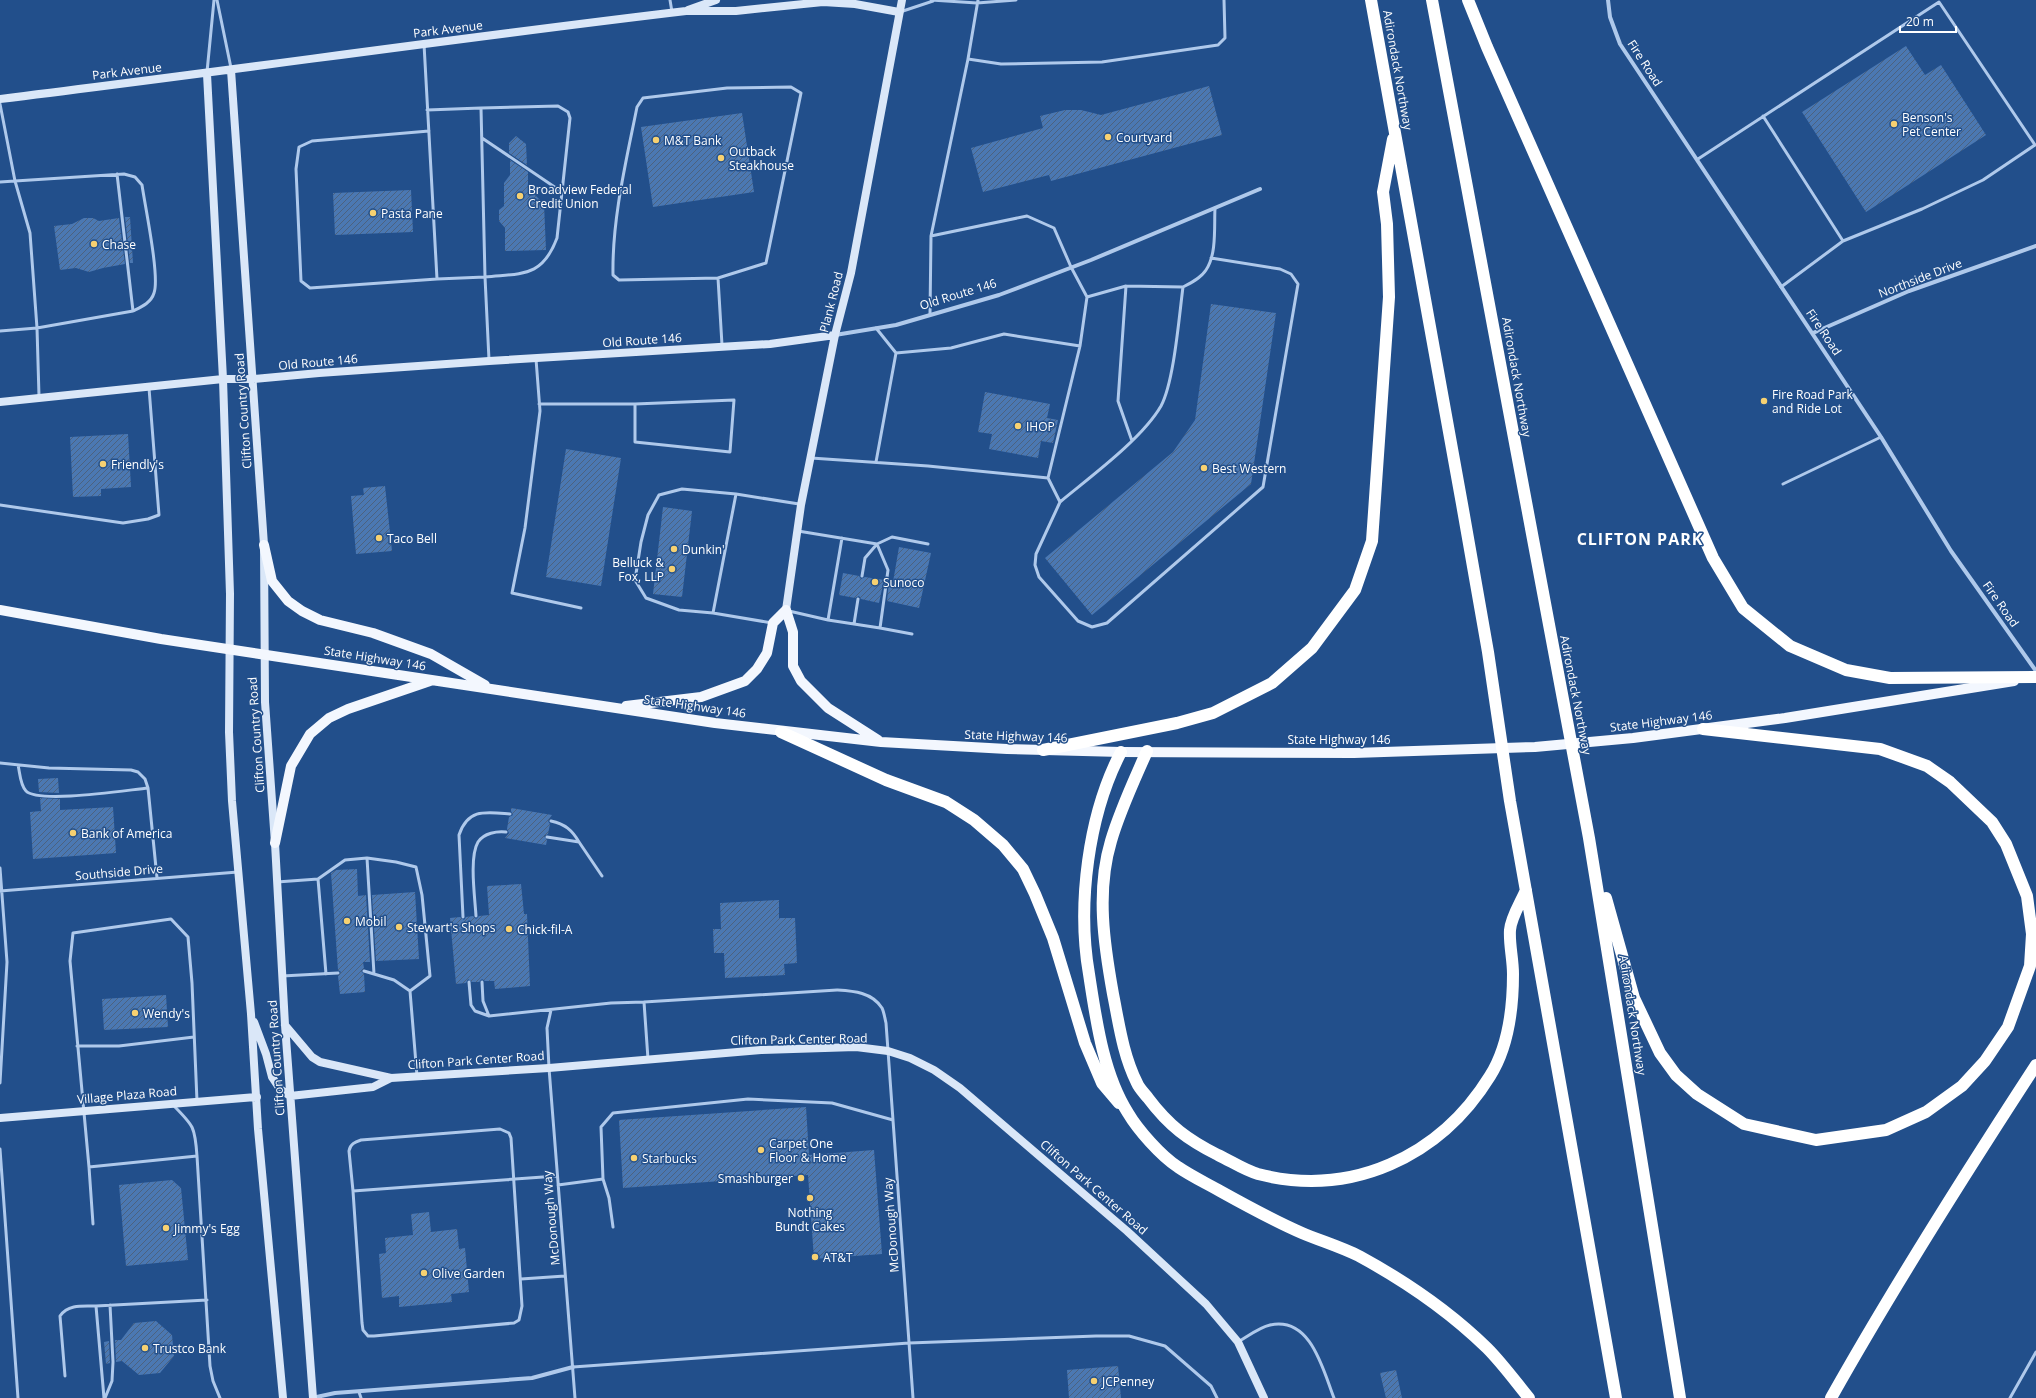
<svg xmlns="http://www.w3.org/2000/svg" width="2036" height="1398" viewBox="0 0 2036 1398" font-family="'Open Sans',sans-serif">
  <defs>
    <pattern id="building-hatch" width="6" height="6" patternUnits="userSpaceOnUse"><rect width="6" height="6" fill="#4b78b2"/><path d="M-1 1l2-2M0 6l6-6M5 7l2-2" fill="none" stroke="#4c627f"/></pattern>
  </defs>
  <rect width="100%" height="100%" fill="#224f8b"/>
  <!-- building -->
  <path fill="url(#building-hatch)" d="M 1906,46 L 1925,75 L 1941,65 L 1986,135 L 1866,212 L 1802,112 Z
    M 1209,86 L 1222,135 L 1051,181 L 1049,175 L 983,192 L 971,148 L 1043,128 L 1040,116 L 1065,110 L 1081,110 L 1101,115 Z
    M 742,113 L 754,192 L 653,207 L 641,127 Z
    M 516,136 L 526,144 L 527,165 L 509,153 L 509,143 Z
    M 510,160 L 528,172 L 528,188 L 544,204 L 546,250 L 505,251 L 505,228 L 499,221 L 499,210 L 504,206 L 504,183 L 510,175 Z
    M 411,190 L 413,232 L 335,235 L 333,193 Z
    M 125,217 L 130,217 L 133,263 L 130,263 Z
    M 84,218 L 93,218 L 99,221 L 119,218 L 125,264 L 103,268 L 89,272 L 76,268 L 60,270 L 54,226 L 72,224 Z
    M 1211,304 L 1276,313 L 1251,484 L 1092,615 L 1045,558 L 1173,452 L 1195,420 Z
    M 985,392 L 1050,404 L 1047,418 L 1058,420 L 1053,443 L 1041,441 L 1038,458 L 989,449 L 992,434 L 978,432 Z
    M 128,434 L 131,487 L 101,489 L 101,496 L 73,497 L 70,437 Z
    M 566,449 L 621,458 L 601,586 L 546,577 Z
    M 385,486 L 392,551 L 356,554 L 351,496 L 364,495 L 363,488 Z
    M 663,507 L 692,511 L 682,597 L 653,594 Z
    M 899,547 L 931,553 L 919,608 L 887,601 L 889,581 L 893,582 Z
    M 843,573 L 859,576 L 861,579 L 865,577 L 884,580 L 879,603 L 861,599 L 859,596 L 855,598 L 839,595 Z
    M 58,778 L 59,793 L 39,792 L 38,779 Z
    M 40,798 L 60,799 L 60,810 L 113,807 L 116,853 L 33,859 L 30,812 L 41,811 Z
    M 511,808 L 552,815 L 548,821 L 550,824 L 548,834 L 544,836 L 547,840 L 546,845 L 505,838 L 509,833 L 507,829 L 509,817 L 513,815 L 511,811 Z
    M 357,869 L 358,896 L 366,895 L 370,962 L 363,962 L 364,968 L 361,971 L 364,974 L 365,992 L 340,994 L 338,976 L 341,972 L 338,970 L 331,873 L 336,870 Z
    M 521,884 L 524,914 L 527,914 L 530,986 L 495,989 L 494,981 L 485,981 L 482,979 L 479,982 L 472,982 L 468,979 L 466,983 L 456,984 L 450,918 L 460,917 L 464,920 L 466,917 L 473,916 L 476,919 L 479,916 L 489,915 L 487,886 Z
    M 415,892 L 419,959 L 376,961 L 372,895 Z
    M 779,900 L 779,918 L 795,918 L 797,963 L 784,964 L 785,975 L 725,978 L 724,953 L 714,953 L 713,929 L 721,929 L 720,903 Z
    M 166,995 L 168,1027 L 104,1030 L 102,999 Z
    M 806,1107 L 809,1155 L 874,1150 L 882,1254 L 814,1259 L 808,1175 L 623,1188 L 619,1120 Z
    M 172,1180 L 181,1188 L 188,1260 L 126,1266 L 119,1185 Z
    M 429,1212 L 431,1232 L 457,1229 L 459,1249 L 465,1248 L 469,1292 L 451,1294 L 452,1302 L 399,1307 L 399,1296 L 382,1298 L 379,1254 L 386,1253 L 385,1238 L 413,1235 L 411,1214 Z
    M 156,1321 L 172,1335 L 174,1356 L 160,1373 L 139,1375 L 122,1361 L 116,1362 L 115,1340 L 121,1340 L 134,1323 Z
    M 109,1341 L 110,1363 L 106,1364 L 104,1342 Z
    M 1118,1366 L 1121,1398 L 1069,1398 L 1067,1370 Z
    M 1396,1370 L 1402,1398 L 1386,1398 L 1380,1373 Z"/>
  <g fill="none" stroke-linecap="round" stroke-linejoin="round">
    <!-- lane -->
    <path stroke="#afc9eb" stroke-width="3" d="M 217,0 L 231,68
      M 670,0 L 672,12
      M 931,0 L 977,3 L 1016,0
      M 978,0 L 968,59 L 1001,64 L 1102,62 L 1218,45 L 1225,38 L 1224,0
      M 900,12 L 933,1
      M 424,44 L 437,279 L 485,277 L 489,360
      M 207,72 L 214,0
      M 0,104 L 15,181 L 0,182
      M 427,110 L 481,108 L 485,277 C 522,273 542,278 557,238 L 570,118 L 568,112 L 558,106 L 481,108
      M 1763,116 L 1843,241
      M 429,131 L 312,141 L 299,147 L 296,169 L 301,281 L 310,288 L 437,279
      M 482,138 L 562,192
      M 1698,159 L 1939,2 L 2035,145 L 1983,180 L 1922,209 L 1843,241 L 1781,287
      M 117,174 L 133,311
      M 124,174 L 135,177 L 142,185 C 145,206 160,277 154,293 C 151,303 141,307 133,311 L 37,328 L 30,233 L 15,181 Z
      M 718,278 L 619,280 L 613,275 C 612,219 626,162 637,107 L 643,98 L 727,88 L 791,87 L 801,93 L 766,263 L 718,278 L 722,345
      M 1126,286 L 1118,401 L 1132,441
      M 1183,287 C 1191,283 1201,278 1206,270 C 1217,254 1214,226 1215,208
      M 930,315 L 931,236 L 968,59
      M 876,328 L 896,353 L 951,348 L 1004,334 L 1080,346
      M 0,331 L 37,328 L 39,396
      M 536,359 L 540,411 L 525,528 L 512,593 L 581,608
      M 539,404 L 635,404 L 734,400 L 730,452 L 635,442 L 635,404
      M 811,458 L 928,466 L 1048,478 L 1080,346 L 1087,297 L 1071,267 L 1054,228 L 1027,216 L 931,236
      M 876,462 L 896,353
      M 1048,478 L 1060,502 C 1090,477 1142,439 1161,406 C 1174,382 1179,317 1183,287 L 1126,286 L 1087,297
      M 1783,484 L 1881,437
      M 1060,502 L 1036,554 L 1035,565 L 1039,577 L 1078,621 L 1092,627 L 1107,623 L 1263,487 L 1298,284 L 1291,274 L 1280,269 L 1211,258
      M 0,505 L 123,523 L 148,519 L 159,515 L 149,388
      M 798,531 L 877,544 L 892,537 L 928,544
      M 789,611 L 828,620 L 842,538
      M 713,613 L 679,610 L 646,598 L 635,580 L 641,542 L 648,515 L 659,495 L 682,489 L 736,494
      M 828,620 L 880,628 L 888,570 L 877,544 L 865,558 L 862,576
      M 772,623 L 713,613 L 736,494 L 799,504
      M 854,624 L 858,599
      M 880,628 L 912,634
      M 0,763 L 49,768 L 131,770 L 138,772 L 145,779 L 148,788 L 157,878
      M 18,765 C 20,773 20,785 26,791 C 39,804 127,790 148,788
      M 551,821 C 565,824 572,830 579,842
      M 547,837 L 579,842 L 602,876
      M 367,858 L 396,862 L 416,867 L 422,895 L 430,976 L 410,991
      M 0,868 L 7,962 L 0,1083
      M 318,879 L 326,974
      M 277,882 L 318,879 L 345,860 L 367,858 L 374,974
      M 0,891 L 238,872
      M 476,916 C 475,898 469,857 478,842 C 484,833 497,831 506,832
      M 463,917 L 459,835 C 468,808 486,812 510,814
      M 364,971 L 394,980 L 410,991 L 417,1076
      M 282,976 L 338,973
      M 469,982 L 471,1005 L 475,1011 L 489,1016
      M 482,982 L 483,1001 L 489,1016 L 611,1003 L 644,1002
      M 551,1010 L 547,1028 L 549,1068 L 575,1398
      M 77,1046 L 119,1046 L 194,1037
      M 648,1059 L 644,1002 L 837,990 C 853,991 872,992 882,1008 C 884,1012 885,1019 886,1023 L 913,1398
      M 197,1101 L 192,983 L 188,937 L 171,919 L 73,933 L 70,961 L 89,1167 L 197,1156 L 210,1366 L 213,1381 L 220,1398
      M 173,1105 C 194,1126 195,1127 197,1156
      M 0,1149 L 18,1398
      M 89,1167 L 93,1224
      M 558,1185 L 603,1179
      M 353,1191 L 349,1151 C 350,1144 355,1142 361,1140 L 500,1129 L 509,1133 L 511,1138 L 522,1306 L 519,1320 L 514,1323 L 374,1336 L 368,1336 L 363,1330 L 362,1323 L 353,1191 L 557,1176
      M 613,1227 L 609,1198 L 603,1179 L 601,1127 L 613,1113 L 748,1099 L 832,1103 L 893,1120
      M 521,1279 L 565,1276
      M 1238,1342 C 1248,1336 1260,1327 1270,1325 C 1311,1316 1323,1370 1334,1398
      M 573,1367 L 909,1343 L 1096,1336 L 1129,1336 L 1165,1346 L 1211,1386 L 1217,1398
      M 65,1376 L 60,1316 C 68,1304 83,1306 96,1306
      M 359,1392 L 361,1398
      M 104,1398 L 96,1306 L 207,1300
      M 105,1398 L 112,1381 L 113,1362 L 110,1305
      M 2010,1398 L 2036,1352"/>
    <!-- street -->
    <path stroke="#afc9eb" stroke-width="4" d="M 1608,0 L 1610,17 L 1620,44 L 1881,437 L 1951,551 L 2036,671
      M 1813,333 L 1909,291 L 2036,246
      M 835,335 L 896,325 L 999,295 L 1091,260 L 1260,189
      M 312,1398 L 335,1393 L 532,1378 L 573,1367"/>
    <!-- secondary -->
    <path stroke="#dae7f8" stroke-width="8" d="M 688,10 L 716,0
      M 231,70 L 264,545 L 265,702 L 275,843 L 285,1025 L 313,1398
      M 207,74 L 223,379 L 230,594 L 229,732 L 232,801 L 251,1014 L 258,1129 L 283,1398
      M 0,99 C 229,71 457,38 686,11 L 736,11 L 823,2 L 855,4 L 899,12
      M 0,402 L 223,379 L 253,379 L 319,373 L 489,361 L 770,344 L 835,335
      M 786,610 L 801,505 L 835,335 L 851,273 L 902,0
      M 254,1022 L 266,1054 L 272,1077 L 280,1089 L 290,1096
      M 285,1025 L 312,1057 L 320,1062 L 391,1078
      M 290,1096 L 373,1087 L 391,1078 L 549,1068 L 761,1050 L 856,1047 L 888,1051 L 910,1058 L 934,1070 L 960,1088 L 1127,1231 L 1206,1304 L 1238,1342 L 1264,1398
      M 0,1118 L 257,1097"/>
    <!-- primary -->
    <path stroke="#f3f7fe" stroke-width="10" d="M 264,545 L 272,581 L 288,601 L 302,611 L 320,620 L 373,633 L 431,654 L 485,685
      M 0,610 L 161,639 L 715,723 L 881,742 L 1007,749 L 1121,752 L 1354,753 L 1535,747 L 1633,738 L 1785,718 L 2014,681
      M 626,706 L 701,697 L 745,681 L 757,669 L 767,653 L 773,623 L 786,610 L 793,632 L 793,666 L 801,681 L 828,708 L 878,740
      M 275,843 L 291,766 L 310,734 L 329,718 L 348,709 L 430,681"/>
    <!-- highway -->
    <path stroke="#fff" stroke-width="12" d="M 1371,0 L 1462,504 L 1488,652 L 1510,801 L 1616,1398
      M 1432,0 L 1589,838 L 1680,1398
      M 1468,0 L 1487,47 L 1713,558 L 1743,608 L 1790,646 L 1846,670 L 1890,678 L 2036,677
      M 781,732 L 886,780 L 946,802 L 974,820 L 1003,845 L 1023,869 L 1035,894 L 1053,938 L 1085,1043 L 1102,1083 L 1119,1103
      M 1043,750 L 1177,723 L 1213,713 L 1272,683 L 1312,648 L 1355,590 L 1372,541 L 1389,297 L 1387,224 L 1383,192 L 1393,139
      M 1147,751 C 1134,781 1120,810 1111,841 C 1096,891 1104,944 1113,994 C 1119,1024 1123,1055 1137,1083 C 1139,1088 1144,1093 1148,1098 C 1169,1126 1188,1140 1218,1155 C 1231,1161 1244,1170 1258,1174 C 1351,1198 1440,1157 1490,1076 C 1509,1046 1513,1008 1513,974 C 1513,959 1509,944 1510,930 C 1511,917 1521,902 1526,890
      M 1121,752 C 1088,815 1077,905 1089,974 C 1096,1019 1103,1074 1128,1113 C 1138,1130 1161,1156 1178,1167 C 1191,1176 1206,1183 1220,1191 C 1247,1206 1274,1221 1302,1233 C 1321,1241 1341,1247 1359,1256 C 1405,1281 1449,1311 1487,1348 C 1502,1363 1515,1381 1529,1398
      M 1606,898 L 1634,998 L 1660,1053 L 1676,1075 L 1697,1094 L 1744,1124 L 1816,1140 L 1886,1130 L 1926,1112 L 1962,1086 L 1985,1061 L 2008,1027 L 2030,966 L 2032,934 L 2027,896 L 2006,844 L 1992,822 L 1950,782 L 1927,766 L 1880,749 L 1703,729
      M 1831,1398 C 1895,1284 1965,1174 2036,1065"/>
  </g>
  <!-- markers -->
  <g fill="#f7d171" stroke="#224f8b" stroke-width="1.5">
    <circle cx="1894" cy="124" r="4"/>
    <circle cx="1108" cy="137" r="4"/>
    <circle cx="656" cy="140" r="4"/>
    <circle cx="721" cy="158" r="4"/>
    <circle cx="520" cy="196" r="4"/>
    <circle cx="373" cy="213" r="4"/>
    <circle cx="94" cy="244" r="4"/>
    <circle cx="1764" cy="401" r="4"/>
    <circle cx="1018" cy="426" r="4"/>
    <circle cx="103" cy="464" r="4"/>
    <circle cx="1204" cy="468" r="4"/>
    <circle cx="379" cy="538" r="4"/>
    <circle cx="674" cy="549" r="4"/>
    <circle cx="672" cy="569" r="4"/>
    <circle cx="875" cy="582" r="4"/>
    <circle cx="73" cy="833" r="4"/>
    <circle cx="347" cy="921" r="4"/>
    <circle cx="399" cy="927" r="4"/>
    <circle cx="509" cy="929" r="4"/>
    <circle cx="135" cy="1013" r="4"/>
    <circle cx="761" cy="1150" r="4"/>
    <circle cx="634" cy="1158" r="4"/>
    <circle cx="801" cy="1178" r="4"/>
    <circle cx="810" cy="1198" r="4"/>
    <circle cx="166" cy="1228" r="4"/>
    <circle cx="815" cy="1257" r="4"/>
    <circle cx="424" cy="1273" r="4"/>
    <circle cx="145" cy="1348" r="4"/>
    <circle cx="1094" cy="1381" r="4"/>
  </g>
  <g text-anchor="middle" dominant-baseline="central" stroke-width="3" stroke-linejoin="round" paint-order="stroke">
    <!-- street labels -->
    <g font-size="12" fill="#fff" stroke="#224f8b">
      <text transform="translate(448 29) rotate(-7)">Park Avenue</text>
      <text transform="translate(1645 63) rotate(57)">Fire Road</text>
      <text transform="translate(1398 70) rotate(80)">Adirondack Northway</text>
      <text transform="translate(127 71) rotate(-7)">Park Avenue</text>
      <text transform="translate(1920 278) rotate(-21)">Northside Drive</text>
      <text transform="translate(958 294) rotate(-17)">Old Route 146</text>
      <text transform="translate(831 302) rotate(-76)">Plank Road</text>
      <text transform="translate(1824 332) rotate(56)">Fire Road</text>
      <text transform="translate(642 340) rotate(-4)">Old Route 146</text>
      <text transform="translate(318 362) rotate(-5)">Old Route 146</text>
      <text transform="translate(1517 377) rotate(80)">Adirondack Northway</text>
      <text transform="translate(243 411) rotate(-94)">Clifton Country Road</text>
      <text transform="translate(2001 604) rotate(55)">Fire Road</text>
      <text transform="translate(375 658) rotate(9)">State Highway 146</text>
      <text transform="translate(1576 695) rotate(79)">Adirondack Northway</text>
      <text transform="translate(695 706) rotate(8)">State Highway 146</text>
      <text transform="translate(1661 721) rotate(-7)">State Highway 146</text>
      <text transform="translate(256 735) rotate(-94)">Clifton Country Road</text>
      <text transform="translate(1016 736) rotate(2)">State Highway 146</text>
      <text x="1339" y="739">State Highway 146</text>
      <text transform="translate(119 872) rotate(-5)">Southside Drive</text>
      <text transform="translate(1633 1015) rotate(81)">Adirondack Northway</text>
      <text transform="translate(799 1039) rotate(-1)">Clifton Park Center Road</text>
      <text transform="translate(276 1058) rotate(-94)">Clifton Country Road</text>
      <text transform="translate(476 1060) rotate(-4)">Clifton Park Center Road</text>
      <text transform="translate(127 1095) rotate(-5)">Village Plaza Road</text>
      <text transform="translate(1094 1187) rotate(41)">Clifton Park Center Road</text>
      <text transform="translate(551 1218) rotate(-95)">McDonough Way</text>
      <text transform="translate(891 1225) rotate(-94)">McDonough Way</text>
    </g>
    <!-- poi labels -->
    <g font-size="12" fill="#fff" stroke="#224f8b" text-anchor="start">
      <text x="1902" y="117">Benson's<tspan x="1902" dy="14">Pet Center</tspan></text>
      <text x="1116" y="137">Courtyard</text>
      <text x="664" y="140">M&amp;T Bank</text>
      <text x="729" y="151">Outback<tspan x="729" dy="14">Steakhouse</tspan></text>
      <text x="528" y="189">Broadview Federal<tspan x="528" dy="14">Credit Union</tspan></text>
      <text x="381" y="213">Pasta Pane</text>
      <text x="102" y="244">Chase</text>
      <text x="1772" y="394">Fire Road Park<tspan x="1772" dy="14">and Ride Lot</tspan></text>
      <text x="1026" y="426">IHOP</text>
      <text x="111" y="464">Friendly's</text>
      <text x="1212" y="468">Best Western</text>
      <text x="387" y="538">Taco Bell</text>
      <text x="682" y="549">Dunkin'</text>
      <text x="664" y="562" text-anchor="end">Belluck &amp;<tspan x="664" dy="14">Fox, LLP</tspan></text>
      <text x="883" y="582">Sunoco</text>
      <text x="81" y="833">Bank of America</text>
      <text x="355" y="921">Mobil</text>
      <text x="407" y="927">Stewart's Shops</text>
      <text x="517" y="929">Chick-fil-A</text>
      <text x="143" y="1013">Wendy's</text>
      <text x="769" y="1143">Carpet One<tspan x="769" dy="14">Floor &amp; Home</tspan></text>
      <text x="642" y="1158">Starbucks</text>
      <text x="793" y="1178" text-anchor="end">Smashburger</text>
      <text x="810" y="1212" text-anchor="middle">Nothing<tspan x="810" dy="14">Bundt Cakes</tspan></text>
      <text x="174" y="1228">Jimmy's Egg</text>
      <text x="823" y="1257">AT&amp;T</text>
      <text x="432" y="1273">Olive Garden</text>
      <text x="153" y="1348">Trustco Bank</text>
      <text x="1102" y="1381">JCPenney</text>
    </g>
    <!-- district labels -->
    <g font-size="16" font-weight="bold" letter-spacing="1" fill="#fff" stroke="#224f8b">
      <text x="1640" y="539">CLIFTON PARK</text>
    </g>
  </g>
  <!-- scale -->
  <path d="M1900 26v6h56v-6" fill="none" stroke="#ffffff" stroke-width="2"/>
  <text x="1906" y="26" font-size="12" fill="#ffffff" stroke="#224f8b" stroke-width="3" paint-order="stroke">20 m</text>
</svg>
